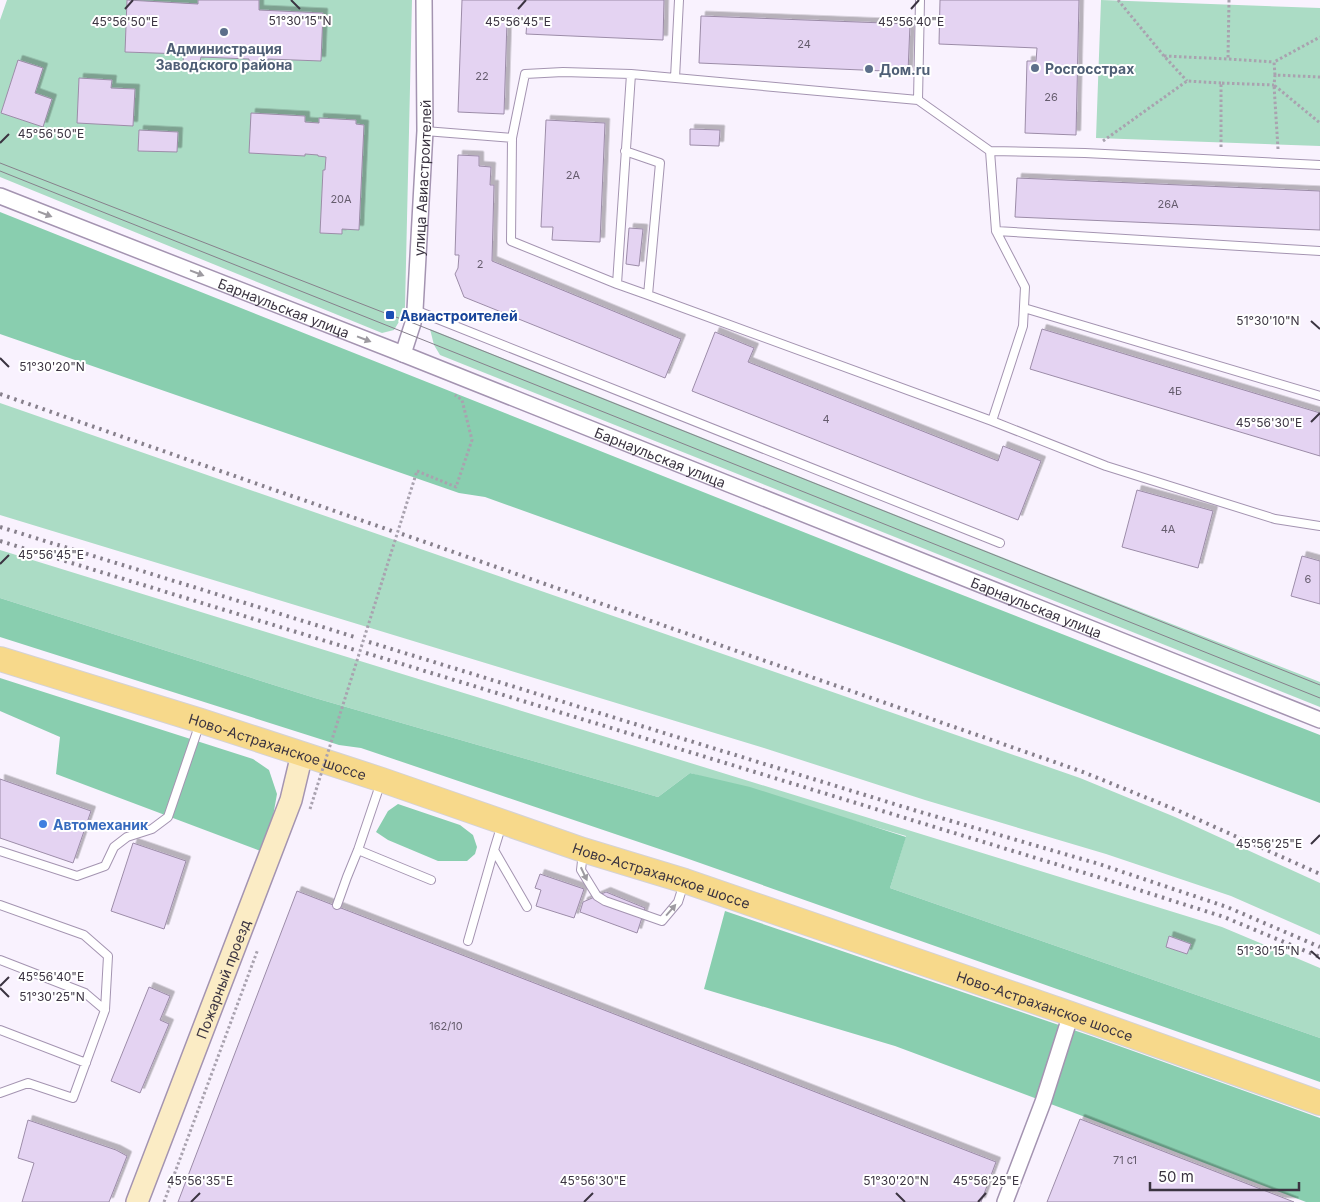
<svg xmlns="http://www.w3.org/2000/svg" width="1320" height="1202" viewBox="0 0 1320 1202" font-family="Inter,sans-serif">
  <defs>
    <filter id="shadow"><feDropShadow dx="4.5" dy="-4.5" stdDeviation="0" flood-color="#0004"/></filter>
  </defs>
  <rect width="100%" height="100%" fill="#f9f2fe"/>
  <!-- green -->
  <path fill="#abdcc5" d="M 7,0 L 412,0 L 405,307 L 400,320 L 394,330 L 382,333 L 0,177 L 0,20 Z
    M 1101,0 L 1320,8 L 1320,146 L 1096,138 Z
    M 430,329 L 1039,572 L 1320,682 L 1320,707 L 440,355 L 434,345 Z
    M 0,403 L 1080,778 L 1175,817 L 1320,883 L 1320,935 L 1231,896 L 1106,854 L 925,800 L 764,748 L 0,515 Z
    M 0,550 L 1222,927 L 1320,968 L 1320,1038 L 890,888 L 906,836 L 690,773 L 658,797 L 315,698 L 0,598 Z"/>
  <!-- forest -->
  <path fill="#89ceaf" d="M 0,212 L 919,578 L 1320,735 L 1320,803 L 898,645 L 485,497 L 459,493 L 0,334 Z
    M 0,598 L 315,698 L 658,797 L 690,773 L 750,787 L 906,837 L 890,888 L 1320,1038 L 1320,1082 L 683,857 L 361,748 L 339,745 L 0,637 Z
    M 0,678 L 253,759 L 269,770 L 277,794 L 272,822 L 263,852 L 56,774 L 60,737 L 0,711 Z
    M 398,804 L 460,825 L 473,835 L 477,847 L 475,854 L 467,861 L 438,861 L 388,840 L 376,832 L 388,811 Z
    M 725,911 L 1094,1037 L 1320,1118 L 1320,1202 L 1306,1202 L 1072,1112 L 895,1046 L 704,989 Z"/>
  <!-- building -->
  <path fill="#e4d3f2" stroke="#9c8ca8" filter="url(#shadow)" d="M 127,0 L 198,4 L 198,0 L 259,0 L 259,10 L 323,13 L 321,61 L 268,59 L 268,66 L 249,65 L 249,59 L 201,57 L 200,62 L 183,61 L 184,54 L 125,52 Z
    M 462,0 L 664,0 L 663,40 L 526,34 L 527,22 L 507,21 L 504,114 L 458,112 Z
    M 940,0 L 1079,0 L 1076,135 L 1025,133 L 1027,61 L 1036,61 L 1037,48 L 939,44 Z
    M 701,16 L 910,24 L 908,72 L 699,63 Z
    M 18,60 L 43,68 L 35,93 L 52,99 L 43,127 L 1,113 Z
    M 79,78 L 112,80 L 111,88 L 135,89 L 133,126 L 77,123 Z
    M 251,113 L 305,116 L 305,122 L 319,123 L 319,118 L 356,120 L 356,124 L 364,125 L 359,230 L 342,229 L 342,234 L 320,233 L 323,170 L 325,170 L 326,157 L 318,156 L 318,155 L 305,154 L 305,156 L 249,153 Z
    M 546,120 L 605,123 L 600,242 L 552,240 L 553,227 L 541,227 Z
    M 690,129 L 720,130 L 719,146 L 690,145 Z
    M 139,130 L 178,132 L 177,152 L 138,151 Z
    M 458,155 L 479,156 L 479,166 L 491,167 L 490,185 L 494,185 L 492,261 L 681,339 L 665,378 L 464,297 L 455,274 L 458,268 L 459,255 L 455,255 Z
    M 1017,178 L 1320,191 L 1320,230 L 1015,217 Z
    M 629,228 L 643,229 L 639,266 L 626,264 Z
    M 1042,329 L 1320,413 L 1320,456 L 1030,369 Z
    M 715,332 L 754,348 L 748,362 L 998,461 L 1003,446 L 1041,461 L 1018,520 L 692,391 Z
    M 1137,490 L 1213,511 L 1198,568 L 1122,547 Z
    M 1302,556 L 1320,561 L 1320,604 L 1291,596 Z
    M 0,779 L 91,811 L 73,863 L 0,838 Z
    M 133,843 L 186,861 L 164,929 L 111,911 Z
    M 540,874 L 584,889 L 574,918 L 536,906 L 541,890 L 535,888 Z
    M 297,891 L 996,1162 L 981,1202 L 178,1202 Z
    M 606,892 L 645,908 L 637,933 L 580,912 L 583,902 Z
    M 1169,936 L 1191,944 L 1187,954 L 1166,947 Z
    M 149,987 L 170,996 L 160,1020 L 169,1024 L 140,1093 L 111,1081 Z
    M 1080,1119 L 1294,1202 L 1047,1202 Z
    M 28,1120 L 116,1150 L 127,1156 L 109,1202 L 22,1202 L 34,1163 L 18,1158 Z"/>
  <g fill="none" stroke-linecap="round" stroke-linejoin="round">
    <defs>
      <path id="lane" d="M 675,78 L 679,0
        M 918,100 L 920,0
        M 425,131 L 512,138 L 511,241 L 617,284
        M 512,138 L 525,74 L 563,72 L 631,74 L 918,100 L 990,151 L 1085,153 L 1320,165
        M 625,151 L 660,163 L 648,295 L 617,284 L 631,74
        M 990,151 L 996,231 L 1320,251
        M 996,231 L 1025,287 L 1023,326 L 992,421 L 1106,466 L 1275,519 L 1320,526
        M 648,295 L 992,421
        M 1024,308 L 1320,396
        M 415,310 L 1000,543
        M 502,824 L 494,850 L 527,907
        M 358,850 L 431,880
        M 0,851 L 77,876 L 105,866 L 114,847 L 127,837 L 152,829 L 168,817 L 200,723
        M 583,852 L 581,870 L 597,896 L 605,901 L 662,921 L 678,902 L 684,883
        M 0,905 L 84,935 L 108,956 L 105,1010 L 73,1098 L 28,1083 L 0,1093
        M 337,905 L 347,877 L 358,850 L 381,782
        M 468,941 L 494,850
        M 0,960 L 85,993 L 105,1010
        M 0,1030 L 86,1063"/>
      <g id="street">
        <path id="s1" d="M 0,196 L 403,354 L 1320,720"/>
        <path id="s2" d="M 403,354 L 413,323 L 415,310 L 425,131 L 424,0"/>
        <path d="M 1005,1202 L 1043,1102 L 1071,1014"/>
      </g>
      <g id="secondary">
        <path id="s3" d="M 137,1202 L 291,800 L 302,754"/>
      </g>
      <g id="primary">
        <path id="s4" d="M 0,659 L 201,721 L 382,780 L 583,850 L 685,881 L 1071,1014 L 1320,1103"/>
      </g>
    </defs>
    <!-- lane casing -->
    <use href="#lane" stroke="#a494b1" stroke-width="10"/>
    <!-- street casing -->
    <use href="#street" stroke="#a494b1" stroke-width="18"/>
    <!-- secondary casing -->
    <use href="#secondary" stroke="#a494b1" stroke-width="24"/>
    <!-- primary casing -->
    <use href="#primary" stroke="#d4d2d5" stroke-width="26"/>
    <!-- path -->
    <path stroke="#a9a2af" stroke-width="3" stroke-dasharray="2.5 2.5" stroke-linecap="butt" d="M 1118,0 L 1164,56 L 1187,81
      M 1229,0 L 1228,59 L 1274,62
      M 1164,56 L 1228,59
      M 1275,75 L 1274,62 L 1320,37
      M 1103,141 L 1187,81 L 1221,83
      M 1221,147 L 1221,83 L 1274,85 L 1275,75 L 1320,77
      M 1278,149 L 1274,85 L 1320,123
      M 417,471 L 456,487 L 472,440 L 462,400 L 455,395
      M 164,1202 L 258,949"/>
    <!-- lane -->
    <use href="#lane" stroke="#fff" stroke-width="8"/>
    <!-- street -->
    <use href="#street" stroke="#fff" stroke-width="15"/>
    <!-- secondary -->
    <use href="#secondary" stroke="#fbecc5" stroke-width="21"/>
    <!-- primary -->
    <use href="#primary" stroke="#f7d98b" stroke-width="24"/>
    <!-- tram -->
    <path stroke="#87808c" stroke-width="1" d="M 0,163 L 390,315 L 413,323 L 1320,685
      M 0,171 L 1320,698"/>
    <!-- rail -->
    <path stroke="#87808c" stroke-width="4" stroke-dasharray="2.5 5" stroke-linecap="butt" d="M 0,394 L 392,531
      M 0,527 L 358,638
      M 402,534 L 1083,772 L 1179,811 L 1320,874
      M 0,541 L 355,650
      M 369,642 L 917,811 L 1099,864 L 1227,907 L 1320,947
      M 366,653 L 1098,877 L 1224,917 L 1320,957"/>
    <!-- path-bridge -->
    <path stroke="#a9a2af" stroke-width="3" stroke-dasharray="2.5 2.5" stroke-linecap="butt" d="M 310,809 L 417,471"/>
  </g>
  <!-- one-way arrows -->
  <defs><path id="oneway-solid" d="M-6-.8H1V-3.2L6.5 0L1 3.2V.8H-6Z" transform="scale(1.25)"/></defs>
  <g fill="#9d9aa0">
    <use href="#oneway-solid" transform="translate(45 214) rotate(21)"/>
    <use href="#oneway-solid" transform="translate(197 273) rotate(21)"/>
    <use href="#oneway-solid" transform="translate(364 339) rotate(21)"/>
    <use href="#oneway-solid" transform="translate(584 874) rotate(65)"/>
    <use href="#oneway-solid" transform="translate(671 910) rotate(-49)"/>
  </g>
  <!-- ticks -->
  <path fill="none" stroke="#3b3441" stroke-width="2" d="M 291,0 L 300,9M 125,9 L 133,0M 518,9 L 526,0M 911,9 L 919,0M 0,143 L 9,134M 1311,321 L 1320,329M 0,358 L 9,367M 1311,422 L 1320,413M 0,564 L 9,555M 1311,844 L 1320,835M 1311,951 L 1320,959M 0,986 L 9,977M 0,988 L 9,997M 896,1193 L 905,1202M 191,1202 L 200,1193M 584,1202 L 593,1193M 978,1202 L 986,1193"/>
  <!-- markers -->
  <g fill="#5c6f8a" stroke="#fff" stroke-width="2">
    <circle cx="224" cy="32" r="5"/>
    <circle cx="1035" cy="68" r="5"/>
    <circle cx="869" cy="69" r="5"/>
  </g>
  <rect fill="#1a4fb4" stroke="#fff" stroke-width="2" x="385" y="310" width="10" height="10" rx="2.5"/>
  <circle fill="#3f7fe0" stroke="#fff" stroke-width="2" cx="43" cy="824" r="5"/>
  <g text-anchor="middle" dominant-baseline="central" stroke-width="4" stroke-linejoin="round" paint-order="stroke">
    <!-- number labels -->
    <g font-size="11" fill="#655c6d">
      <text x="804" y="44">24</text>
      <text x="482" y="76">22</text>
      <text x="1051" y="97">26</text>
      <text x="573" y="175">2А</text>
      <text x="341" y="199">20А</text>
      <text x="1168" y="204">26А</text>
      <text x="480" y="264">2</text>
      <text x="1175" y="391">4Б</text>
      <text x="826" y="419">4</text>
      <text x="1168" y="529">4А</text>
      <text x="1308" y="579">6</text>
      <text x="446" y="1026">162/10</text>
      <text x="1125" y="1160">71 с1</text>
    </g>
    <!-- service labels -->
    <g font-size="14" font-weight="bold" fill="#4e5e75" stroke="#fff" text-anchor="start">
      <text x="224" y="48" text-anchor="middle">Администрация<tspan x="224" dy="16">Заводского района</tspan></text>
      <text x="1045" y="68">Росгосстрах</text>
      <text x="879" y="69">Дом.ru</text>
    </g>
    <!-- street labels -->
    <g font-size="14" fill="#3b3441" stroke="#fff">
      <text stroke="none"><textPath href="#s2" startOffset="178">улица Авиастроителей</textPath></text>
      <text stroke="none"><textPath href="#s1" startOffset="305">Барнаульская улица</textPath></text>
      <text stroke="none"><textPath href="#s1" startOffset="710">Барнаульская улица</textPath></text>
      <text stroke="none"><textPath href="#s1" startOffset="1115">Барнаульская улица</textPath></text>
      <text stroke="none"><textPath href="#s4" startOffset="291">Ново-Астраханское шоссе</textPath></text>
      <text stroke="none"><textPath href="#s4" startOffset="696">Ново-Астраханское шоссе</textPath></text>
      <text stroke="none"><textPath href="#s3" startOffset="239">Пожарный проезд</textPath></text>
      <text stroke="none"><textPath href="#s4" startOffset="1101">Ново-Астраханское шоссе</textPath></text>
    </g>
    <!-- transit labels -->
    <g font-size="14" font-weight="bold" fill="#164399" stroke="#fff" text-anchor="start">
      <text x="400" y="315">Авиастроителей</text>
    </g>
    <!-- shop labels -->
    <g font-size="14" font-weight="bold" fill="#366cbe" stroke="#fff" text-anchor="start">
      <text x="53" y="824">Автомеханик</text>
    </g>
  </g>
  <g font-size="12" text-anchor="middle" fill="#3b3441" stroke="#fff" stroke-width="4" stroke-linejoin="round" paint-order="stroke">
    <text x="300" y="25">51°30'15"N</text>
    <text x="125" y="26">45°56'50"E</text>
    <text x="518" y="26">45°56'45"E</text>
    <text x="911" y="26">45°56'40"E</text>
    <text x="51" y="138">45°56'50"E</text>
    <text x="1268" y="325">51°30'10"N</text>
    <text x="52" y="371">51°30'20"N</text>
    <text x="1269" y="427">45°56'30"E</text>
    <text x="51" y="559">45°56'45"E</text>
    <text x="1269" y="848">45°56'25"E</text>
    <text x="1268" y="955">51°30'15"N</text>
    <text x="51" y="981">45°56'40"E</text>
    <text x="52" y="1001">51°30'25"N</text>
    <text x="200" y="1185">45°56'35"E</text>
    <text x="593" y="1185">45°56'30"E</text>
    <text x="986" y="1185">45°56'25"E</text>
    <text x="896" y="1185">51°30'20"N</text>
  </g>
  <!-- scale -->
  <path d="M1150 1182v8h149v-8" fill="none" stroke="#3b3441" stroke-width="2.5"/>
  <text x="1158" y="1182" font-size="15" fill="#3b3441" stroke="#ffffff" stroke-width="4" paint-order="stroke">50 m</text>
</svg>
